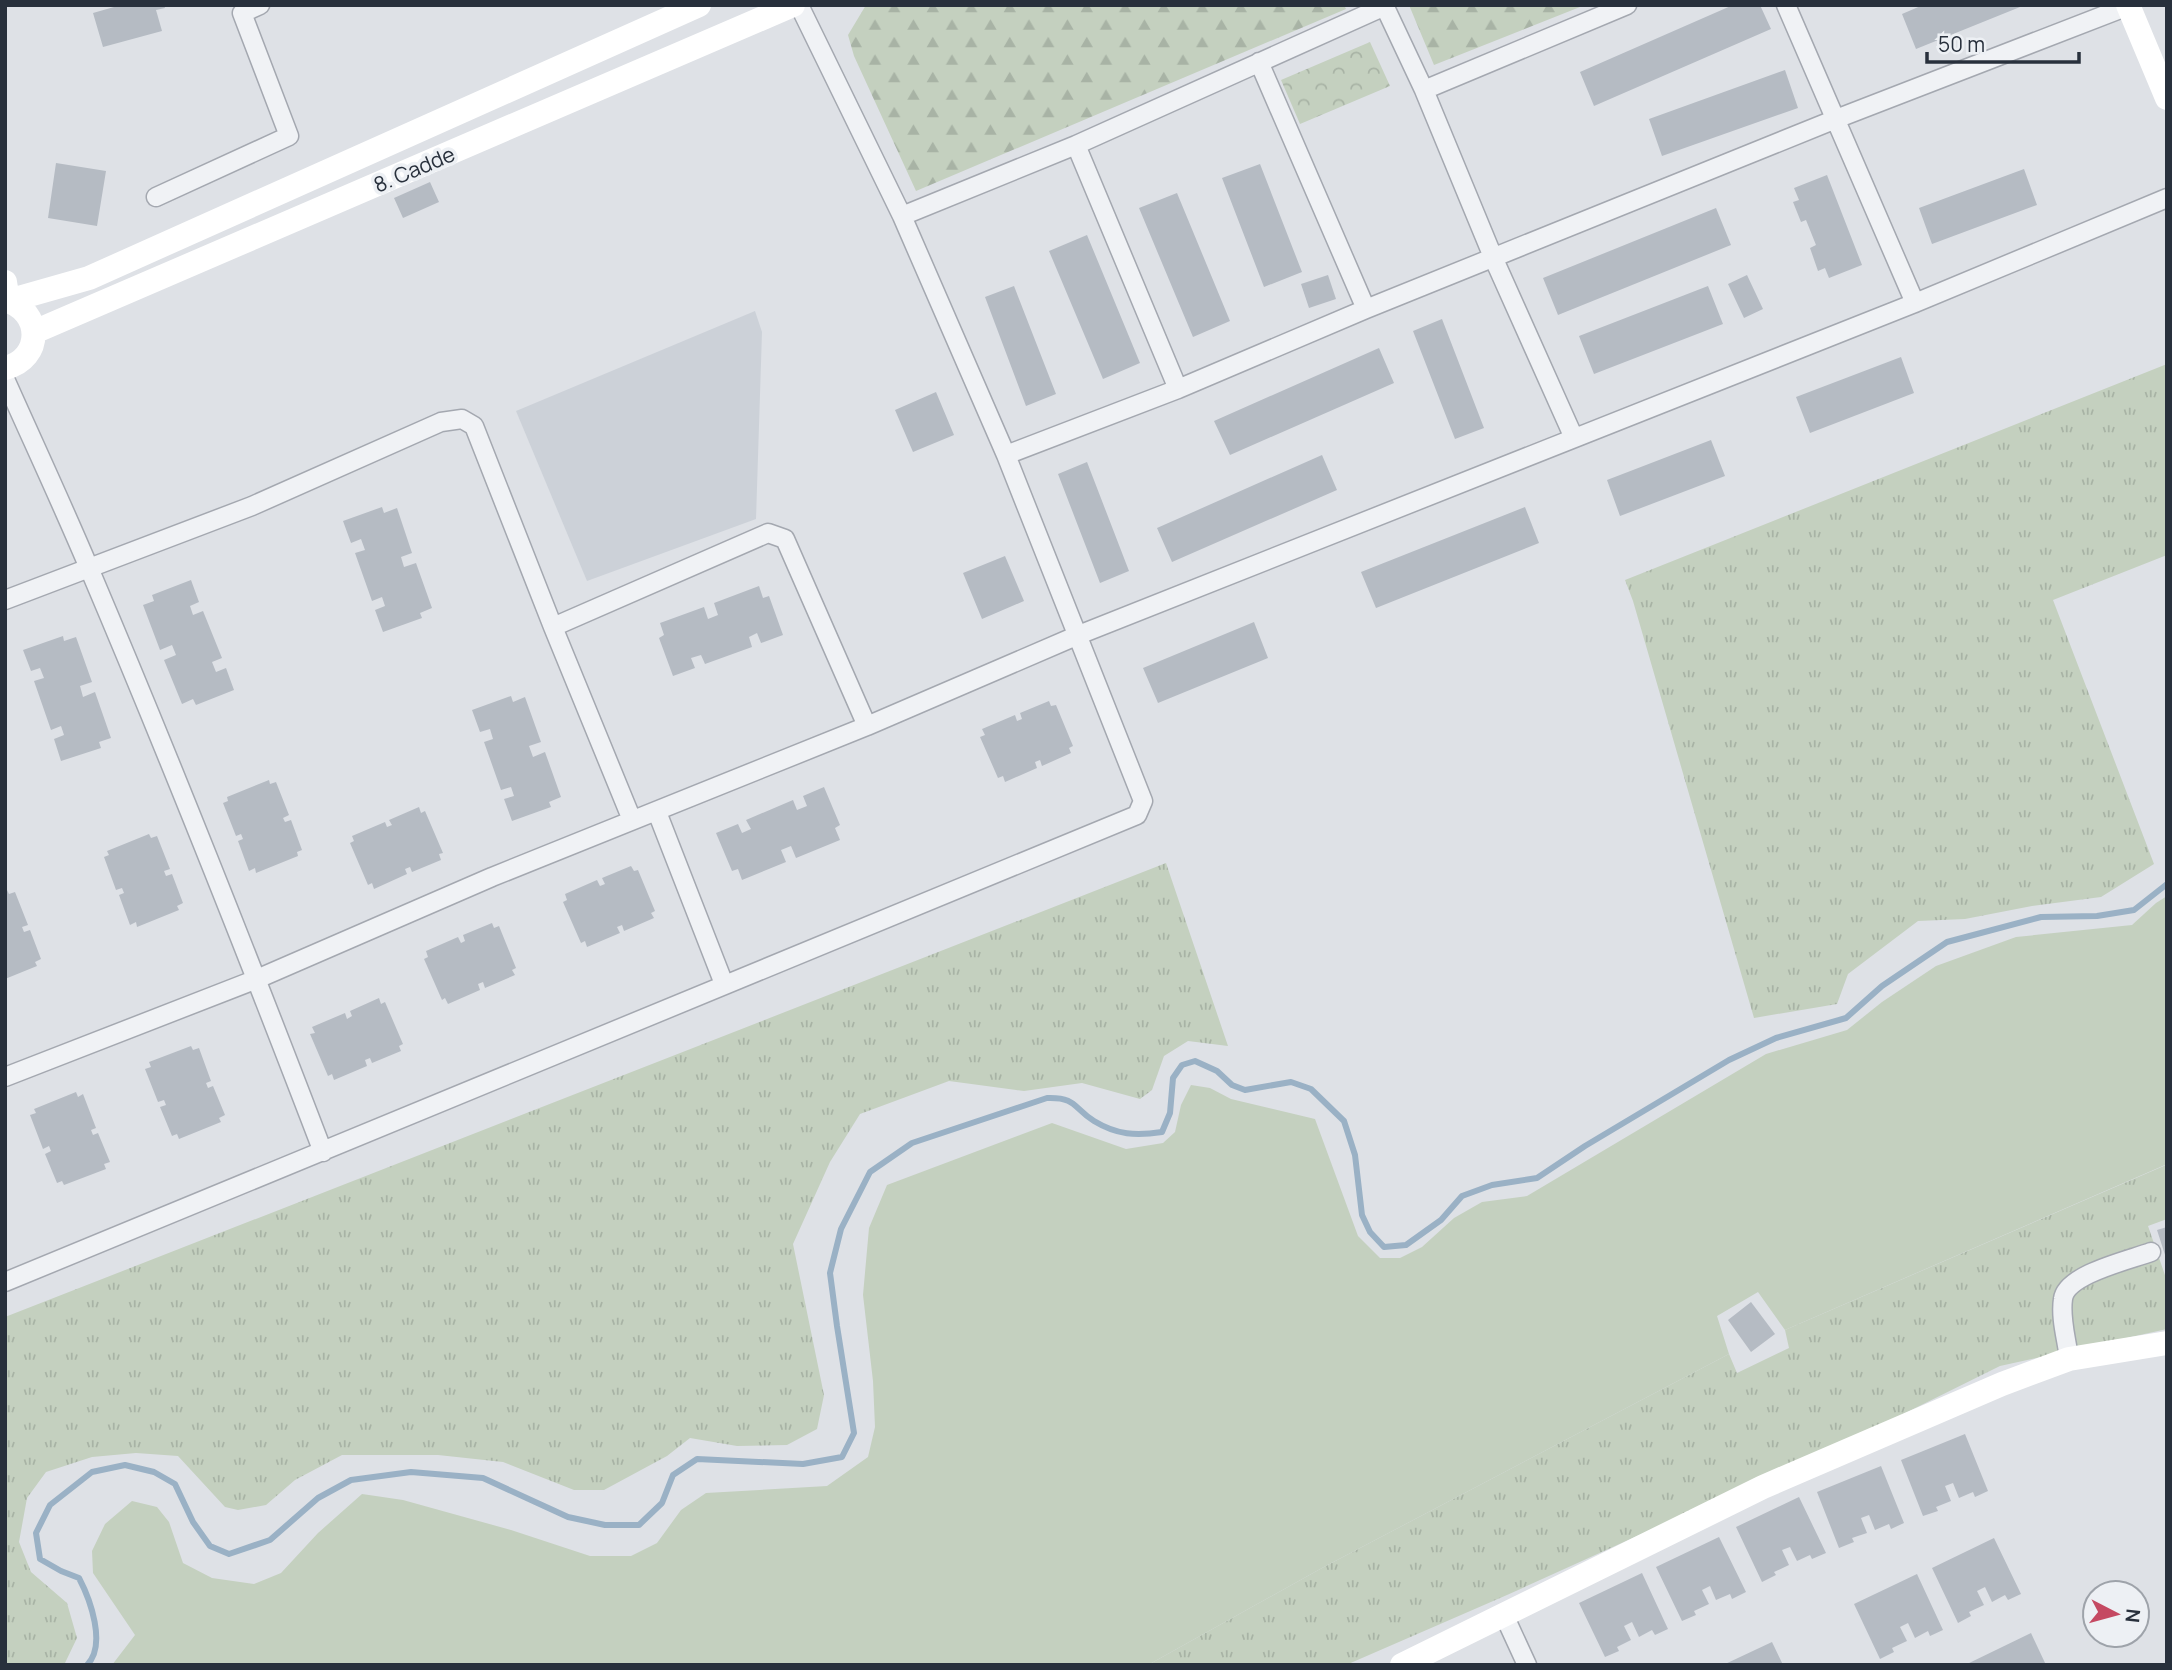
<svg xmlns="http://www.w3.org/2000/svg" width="2172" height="1670" viewBox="0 0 2172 1670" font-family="Manrope,sans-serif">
  <defs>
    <pattern id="grass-tufts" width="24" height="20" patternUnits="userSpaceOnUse" patternTransform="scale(1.75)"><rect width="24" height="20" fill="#c4d0bf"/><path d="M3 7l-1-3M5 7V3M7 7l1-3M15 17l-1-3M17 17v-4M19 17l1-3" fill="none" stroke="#a8b3a5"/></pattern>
    <pattern id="forest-firs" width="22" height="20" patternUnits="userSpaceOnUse" patternTransform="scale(1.75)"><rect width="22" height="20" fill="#c4d0bf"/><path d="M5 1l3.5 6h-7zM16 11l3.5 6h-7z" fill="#a8b3a5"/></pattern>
    <pattern id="park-crowns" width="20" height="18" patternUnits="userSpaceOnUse" patternTransform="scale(1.75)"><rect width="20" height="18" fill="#c4d0bf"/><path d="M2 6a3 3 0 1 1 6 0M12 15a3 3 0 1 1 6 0" fill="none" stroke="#a8b3a5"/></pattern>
  </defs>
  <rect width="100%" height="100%" fill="#dee1e6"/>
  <!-- built -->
  <path fill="#ccd1d8" d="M 755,311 L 762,332 L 756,519 L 587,581 L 516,411 Z"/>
  <!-- grass -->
  <path fill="url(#grass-tufts)" d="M 2167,364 L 2167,555 L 2053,600 L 2154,864 L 2101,897 L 2032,906 L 1965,919 L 1918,921 L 1848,974 L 1837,1004 L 1754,1018 L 1633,601 L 1625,580 Z
    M 1166,863 L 1228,1046 L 1188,1041 L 1164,1056 L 1152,1090 L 1140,1099 L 1082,1083 L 1024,1091 L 949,1081 L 860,1114 L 830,1162 L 793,1244 L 824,1395 L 817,1429 L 787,1445 L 737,1446 L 690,1438 L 667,1456 L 604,1490 L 574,1490 L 503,1462 L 438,1455 L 342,1455 L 295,1480 L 266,1505 L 238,1510 L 225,1507 L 178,1456 L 136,1453 L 92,1457 L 46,1472 L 27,1498 L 19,1542 L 31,1572 L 67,1603 L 77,1638 L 65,1663 L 62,1665 L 5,1664 L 5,1317 Z
    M 2166,1165 L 2167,1219 L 2148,1226 L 2167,1281 L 2167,1329 L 2000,1366 L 1871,1430 L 1507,1595 L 1346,1665 L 1148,1665 L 1322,1568 L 1729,1354 L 1737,1373 L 1789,1348 L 1785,1330 Z"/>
  <!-- forest -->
  <path fill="url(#forest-firs)" d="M 866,5 L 1344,5 L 1346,9 L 916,191 L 854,56 L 848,35 Z
    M 1409,5 L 1585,5 L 1434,65 Z"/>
  <!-- park -->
  <path fill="url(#park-crowns)" d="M 1370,42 L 1390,86 L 1300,124 L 1281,80 Z"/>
  <!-- garden -->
  <path fill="#c4d0bf" d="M 2167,896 L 2167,1167 L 2165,1165 L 1785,1330 L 1758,1292 L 1717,1316 L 1729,1354 L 1322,1568 L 1148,1665 L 112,1665 L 135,1635 L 93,1573 L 92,1551 L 105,1524 L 132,1501 L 157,1507 L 169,1522 L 183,1563 L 212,1578 L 254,1584 L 281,1573 L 318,1533 L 362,1494 L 403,1500 L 511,1530 L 590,1556 L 631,1556 L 657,1543 L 681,1510 L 706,1493 L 827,1486 L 868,1457 L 875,1427 L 873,1381 L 863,1295 L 869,1228 L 887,1185 L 1052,1123 L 1126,1149 L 1163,1143 L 1175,1132 L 1181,1105 L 1191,1085 L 1210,1088 L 1231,1099 L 1315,1119 L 1358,1236 L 1380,1258 L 1400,1258 L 1422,1247 L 1454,1218 L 1482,1202 L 1527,1196 L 1766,1054 L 1847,1030 L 1882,1002 L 1936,966 L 2016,937 L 2132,925 L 2156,903 Z"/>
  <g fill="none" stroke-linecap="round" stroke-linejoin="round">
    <!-- stream -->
    <path stroke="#9ab1c5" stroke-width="6" d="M 87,1665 C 107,1645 90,1599 79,1578 L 61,1571 L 40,1559 L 36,1533 L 50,1505 L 92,1472 L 125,1465 L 154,1472 L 175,1484 L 193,1522 L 210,1546 L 229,1554 L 270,1540 L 318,1498 L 351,1480 L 411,1472 L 483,1478 L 568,1517 L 605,1525 L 639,1525 L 662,1503 L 673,1475 L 697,1459 L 803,1464 L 842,1457 L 854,1433 L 837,1326 L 830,1273 L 841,1229 L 870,1172 L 912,1143 L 1047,1098 C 1077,1097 1073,1108 1094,1121 C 1117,1135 1136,1136 1162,1132 L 1170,1113 L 1173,1078 L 1182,1065 L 1195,1061 L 1217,1071 L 1232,1085 L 1245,1090 L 1291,1082 L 1311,1089 L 1344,1121 L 1355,1155 L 1362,1215 L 1370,1232 L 1384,1247 L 1406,1245 L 1441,1220 L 1462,1196 L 1492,1185 L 1537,1178 L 1585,1146 L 1729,1060 L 1776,1038 L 1846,1018 L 1882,986 L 1947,942 L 2041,917 L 2097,916 L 2134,910 L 2167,884"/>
  </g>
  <!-- building -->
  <path fill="#b5bbc3" d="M 121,5 L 164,5 L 165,8 L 156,10 L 162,31 L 103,47 L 93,13 Z
    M 1733,5 L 1760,5 L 1771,29 L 1594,106 L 1580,72 Z
    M 1923,5 L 2025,5 L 1916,49 L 1902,14 Z
    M 1785,70 L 1798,108 L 1662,156 L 1649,119 Z
    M 56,163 L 106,171 L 97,226 L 48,218 Z
    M 1260,164 L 1302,272 L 1264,287 L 1222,178 Z
    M 2024,169 L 2037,205 L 1932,244 L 1919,208 Z
    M 1827,175 L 1862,265 L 1829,278 L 1825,268 L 1818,271 L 1810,248 L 1816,245 L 1806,220 L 1801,222 L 1793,202 L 1799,200 L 1794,188 Z
    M 430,182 L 439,202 L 403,218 L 394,198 Z
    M 1177,193 L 1230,321 L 1193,337 L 1139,208 Z
    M 1716,208 L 1731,245 L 1558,315 L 1543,278 Z
    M 1087,235 L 1140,363 L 1103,379 L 1049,251 Z
    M 1328,275 L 1336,299 L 1309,308 L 1301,284 Z
    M 1747,275 L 1763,309 L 1744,318 L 1728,284 Z
    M 1014,286 L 1056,394 L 1026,406 L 985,297 Z
    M 1708,286 L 1723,324 L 1594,374 L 1579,336 Z
    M 1442,319 L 1484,428 L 1455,439 L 1413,331 Z
    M 1379,348 L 1394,383 L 1230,455 L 1214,421 Z
    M 1901,357 L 1914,393 L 1810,433 L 1796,397 Z
    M 936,392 L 954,435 L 913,452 L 895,410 Z
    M 1711,440 L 1725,476 L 1620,516 L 1607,480 Z
    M 1322,455 L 1337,490 L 1172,562 L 1157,528 Z
    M 1087,462 L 1129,571 L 1100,583 L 1058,474 Z
    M 382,507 L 384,513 L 397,508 L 412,553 L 401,557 L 404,567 L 416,563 L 432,608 L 420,613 L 422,618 L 383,632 L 375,610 L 385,606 L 382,597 L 372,601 L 355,553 L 365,550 L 361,539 L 351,543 L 343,521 Z
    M 1525,507 L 1539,543 L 1376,608 L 1361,572 Z
    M 1005,556 L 1024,601 L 982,619 L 963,573 Z
    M 191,580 L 199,602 L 190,606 L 193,615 L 203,611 L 222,658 L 212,662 L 216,672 L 226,668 L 234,690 L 196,705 L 193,699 L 182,704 L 164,660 L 176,655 L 172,645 L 160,650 L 143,605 L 154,601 L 152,595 Z
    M 759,586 L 763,598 L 769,596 L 783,635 L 761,643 L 757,633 L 749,637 L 752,647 L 705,664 L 701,655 L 691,658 L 695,668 L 673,676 L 659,638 L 664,635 L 660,623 L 704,607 L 708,619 L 718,615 L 714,603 Z
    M 1254,622 L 1268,658 L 1158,703 L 1143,668 Z
    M 63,636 L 64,641 L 76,637 L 92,682 L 80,686 L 83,697 L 95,692 L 111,738 L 99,742 L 101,748 L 61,761 L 54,739 L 64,735 L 61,726 L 51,730 L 34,681 L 44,678 L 40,668 L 31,671 L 23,650 Z
    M 511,696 L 513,702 L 525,697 L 541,742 L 529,746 L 533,757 L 545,752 L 561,797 L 549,802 L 551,807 L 512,821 L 504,799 L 514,796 L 511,787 L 501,790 L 484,742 L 493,739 L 490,729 L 480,732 L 472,710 Z
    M 1049,701 L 1051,706 L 1056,705 L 1073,746 L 1069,748 L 1071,753 L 1042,766 L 1040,760 L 1035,762 L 1037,768 L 1005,782 L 1003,776 L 998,778 L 980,737 L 985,735 L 982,729 L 1015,715 L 1017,721 L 1022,719 L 1020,713 Z
    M 269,780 L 270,784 L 276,782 L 289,815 L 283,818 L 285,822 L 291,820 L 302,850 L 297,852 L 298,856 L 256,873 L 255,868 L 249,871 L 238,841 L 243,839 L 241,834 L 236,836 L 223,803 L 228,801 L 227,797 Z
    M 824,787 L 840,825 L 835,828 L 840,840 L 796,858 L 791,846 L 781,850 L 786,862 L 742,880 L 738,869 L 732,871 L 716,833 L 738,824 L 742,833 L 751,829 L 746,820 L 793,800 L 797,810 L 807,806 L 803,796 Z
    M 419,807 L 421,813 L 425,811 L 443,853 L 439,854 L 441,860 L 412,872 L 410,867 L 405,869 L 407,874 L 374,889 L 372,883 L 368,885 L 350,843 L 354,841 L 352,836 L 385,822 L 387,827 L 392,825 L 389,820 Z
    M 149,834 L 151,838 L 157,836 L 170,869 L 164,871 L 166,876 L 172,874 L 183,903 L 177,906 L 179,910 L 137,927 L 136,922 L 130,925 L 119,895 L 124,893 L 122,888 L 116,890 L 104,857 L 109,855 L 107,851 Z
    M 631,866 L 634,871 L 638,870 L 655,911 L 651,913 L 654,918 L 624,931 L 622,925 L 617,927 L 620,933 L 587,947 L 585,941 L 581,943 L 563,902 L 567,900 L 565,894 L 597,880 L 600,886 L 605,884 L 602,878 Z
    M 7,890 L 9,894 L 15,892 L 28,925 L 22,927 L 24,932 L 30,930 L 41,959 L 35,962 L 37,966 L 5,979 L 5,891 Z
    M 492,923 L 494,928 L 499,926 L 516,968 L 512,970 L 515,975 L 485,988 L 483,982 L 478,984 L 480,990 L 448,1004 L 445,998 L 442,1000 L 424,959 L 428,957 L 426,951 L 458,937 L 461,943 L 465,941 L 463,935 Z
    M 379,998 L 381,1004 L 385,1002 L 403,1044 L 399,1046 L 401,1051 L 372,1063 L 370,1058 L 365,1060 L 367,1066 L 334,1080 L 332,1074 L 328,1076 L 310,1034 L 315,1033 L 312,1027 L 345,1013 L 347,1019 L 352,1016 L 350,1011 Z
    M 191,1046 L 193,1050 L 199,1048 L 211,1081 L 206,1083 L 208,1088 L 213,1086 L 225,1115 L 219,1118 L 221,1122 L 179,1139 L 177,1134 L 172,1136 L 160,1107 L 166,1105 L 164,1100 L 158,1102 L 145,1069 L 151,1067 L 149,1062 Z
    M 76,1092 L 78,1097 L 83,1094 L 96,1128 L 91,1130 L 93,1135 L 98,1133 L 110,1162 L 104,1164 L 106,1169 L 64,1185 L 62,1181 L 57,1183 L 45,1154 L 51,1151 L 49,1146 L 43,1149 L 30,1115 L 36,1113 L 34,1109 Z
    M 2167,1227 L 2167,1258 L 2166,1258 L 2157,1230 Z
    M 1751,1302 L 1775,1334 L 1751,1352 L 1728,1320 Z
    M 1965,1434 L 1988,1491 L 1975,1497 L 1973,1492 L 1959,1498 L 1953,1483 L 1945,1486 L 1951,1501 L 1936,1507 L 1938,1511 L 1923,1516 L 1901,1460 Z
    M 1881,1466 L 1904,1523 L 1891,1529 L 1889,1524 L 1875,1530 L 1869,1515 L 1861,1518 L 1867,1533 L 1852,1538 L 1854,1542 L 1839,1548 L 1817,1492 Z
    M 1799,1497 L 1826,1553 L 1812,1559 L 1810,1555 L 1797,1561 L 1790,1547 L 1782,1550 L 1789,1565 L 1774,1572 L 1776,1575 L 1762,1582 L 1736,1527 Z
    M 1719,1537 L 1746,1592 L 1732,1599 L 1730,1594 L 1716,1600 L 1710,1586 L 1702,1590 L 1709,1604 L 1694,1611 L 1696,1615 L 1682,1621 L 1656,1567 Z
    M 1994,1538 L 2021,1594 L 2008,1600 L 2005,1595 L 1992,1602 L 1985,1587 L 1977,1591 L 1984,1605 L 1969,1612 L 1971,1616 L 1958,1623 L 1932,1568 Z
    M 1642,1573 L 1668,1629 L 1655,1635 L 1652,1630 L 1639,1637 L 1632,1622 L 1624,1626 L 1631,1640 L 1617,1647 L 1619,1651 L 1605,1657 L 1579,1603 Z
    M 1917,1574 L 1943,1630 L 1930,1636 L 1928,1631 L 1915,1638 L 1908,1623 L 1900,1627 L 1907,1641 L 1892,1648 L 1894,1652 L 1880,1659 L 1854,1604 Z
    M 2031,1633 L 2046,1665 L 1965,1665 Z
    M 1772,1642 L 1783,1665 L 1723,1665 Z"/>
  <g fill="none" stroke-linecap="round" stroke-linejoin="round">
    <defs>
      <path id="street" d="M 1384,5 L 1424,90 L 1493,257 L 1574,438
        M 1786,5 L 1915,303
        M 1259,62 L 1366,309
        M 1424,90 L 1627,5
        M 1076,145 L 1178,389
        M 156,197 L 289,136 L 242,13 L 260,5
        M 902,216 L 1076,145 L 1385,6
        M 5,379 C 33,442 62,504 89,568 C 171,761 248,956 323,1152
        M 1006,455 L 1178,389 L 1366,309 L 1836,119 L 2128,6
        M 5,600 L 252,506 L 441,422 L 462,419 L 474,426 L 553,627 L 632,820
        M 553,627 L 768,533 L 785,539 L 867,726
        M 657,812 L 724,984
        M 5,1077 L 257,979 L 492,877 L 867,726 L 1076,636 L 1915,303 L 2167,198
        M 5,1282 L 1137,815 L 1143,801 L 1006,455 L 902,216 L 799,5
        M 2069,1359 C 2067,1340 2060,1319 2063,1299 C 2066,1274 2130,1260 2151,1252
        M 1504,1615 L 1527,1665"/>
    </defs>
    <!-- street casing -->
    <use href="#street" stroke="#a4a8b0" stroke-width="21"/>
    <!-- street -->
    <use href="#street" stroke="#f0f2f5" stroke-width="18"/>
    <!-- secondary -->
    <path stroke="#fff" stroke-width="24" d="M 2128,5 L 2167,98
      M 5,282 L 8,301 L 89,278 L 699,5
      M 5,300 C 43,311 43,359 5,368
      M 34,332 L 793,5
      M 1402,1665 L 1763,1487 L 2002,1384 L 2069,1359 L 2167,1343"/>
  </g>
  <g text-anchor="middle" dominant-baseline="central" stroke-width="7" stroke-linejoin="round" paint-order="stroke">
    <!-- street labels -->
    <g font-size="21" fill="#28303c" stroke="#edf0f4">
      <text transform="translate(414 169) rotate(-23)">8. Cadde</text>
    </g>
  </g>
  <!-- border -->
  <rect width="2172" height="1670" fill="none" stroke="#28303c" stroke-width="14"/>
  <!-- north arrow -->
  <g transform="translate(2116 1614) rotate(96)"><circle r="33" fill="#edf0f4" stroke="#9ea3aa" stroke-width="2"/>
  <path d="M0-5L12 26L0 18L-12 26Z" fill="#c54962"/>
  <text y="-10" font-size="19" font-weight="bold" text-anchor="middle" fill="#28303c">N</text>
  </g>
  <!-- scale -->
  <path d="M1927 52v10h152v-10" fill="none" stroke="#28303c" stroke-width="3.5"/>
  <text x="1938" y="52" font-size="21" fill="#28303c" stroke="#edf0f4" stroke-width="5" paint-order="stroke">50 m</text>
</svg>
